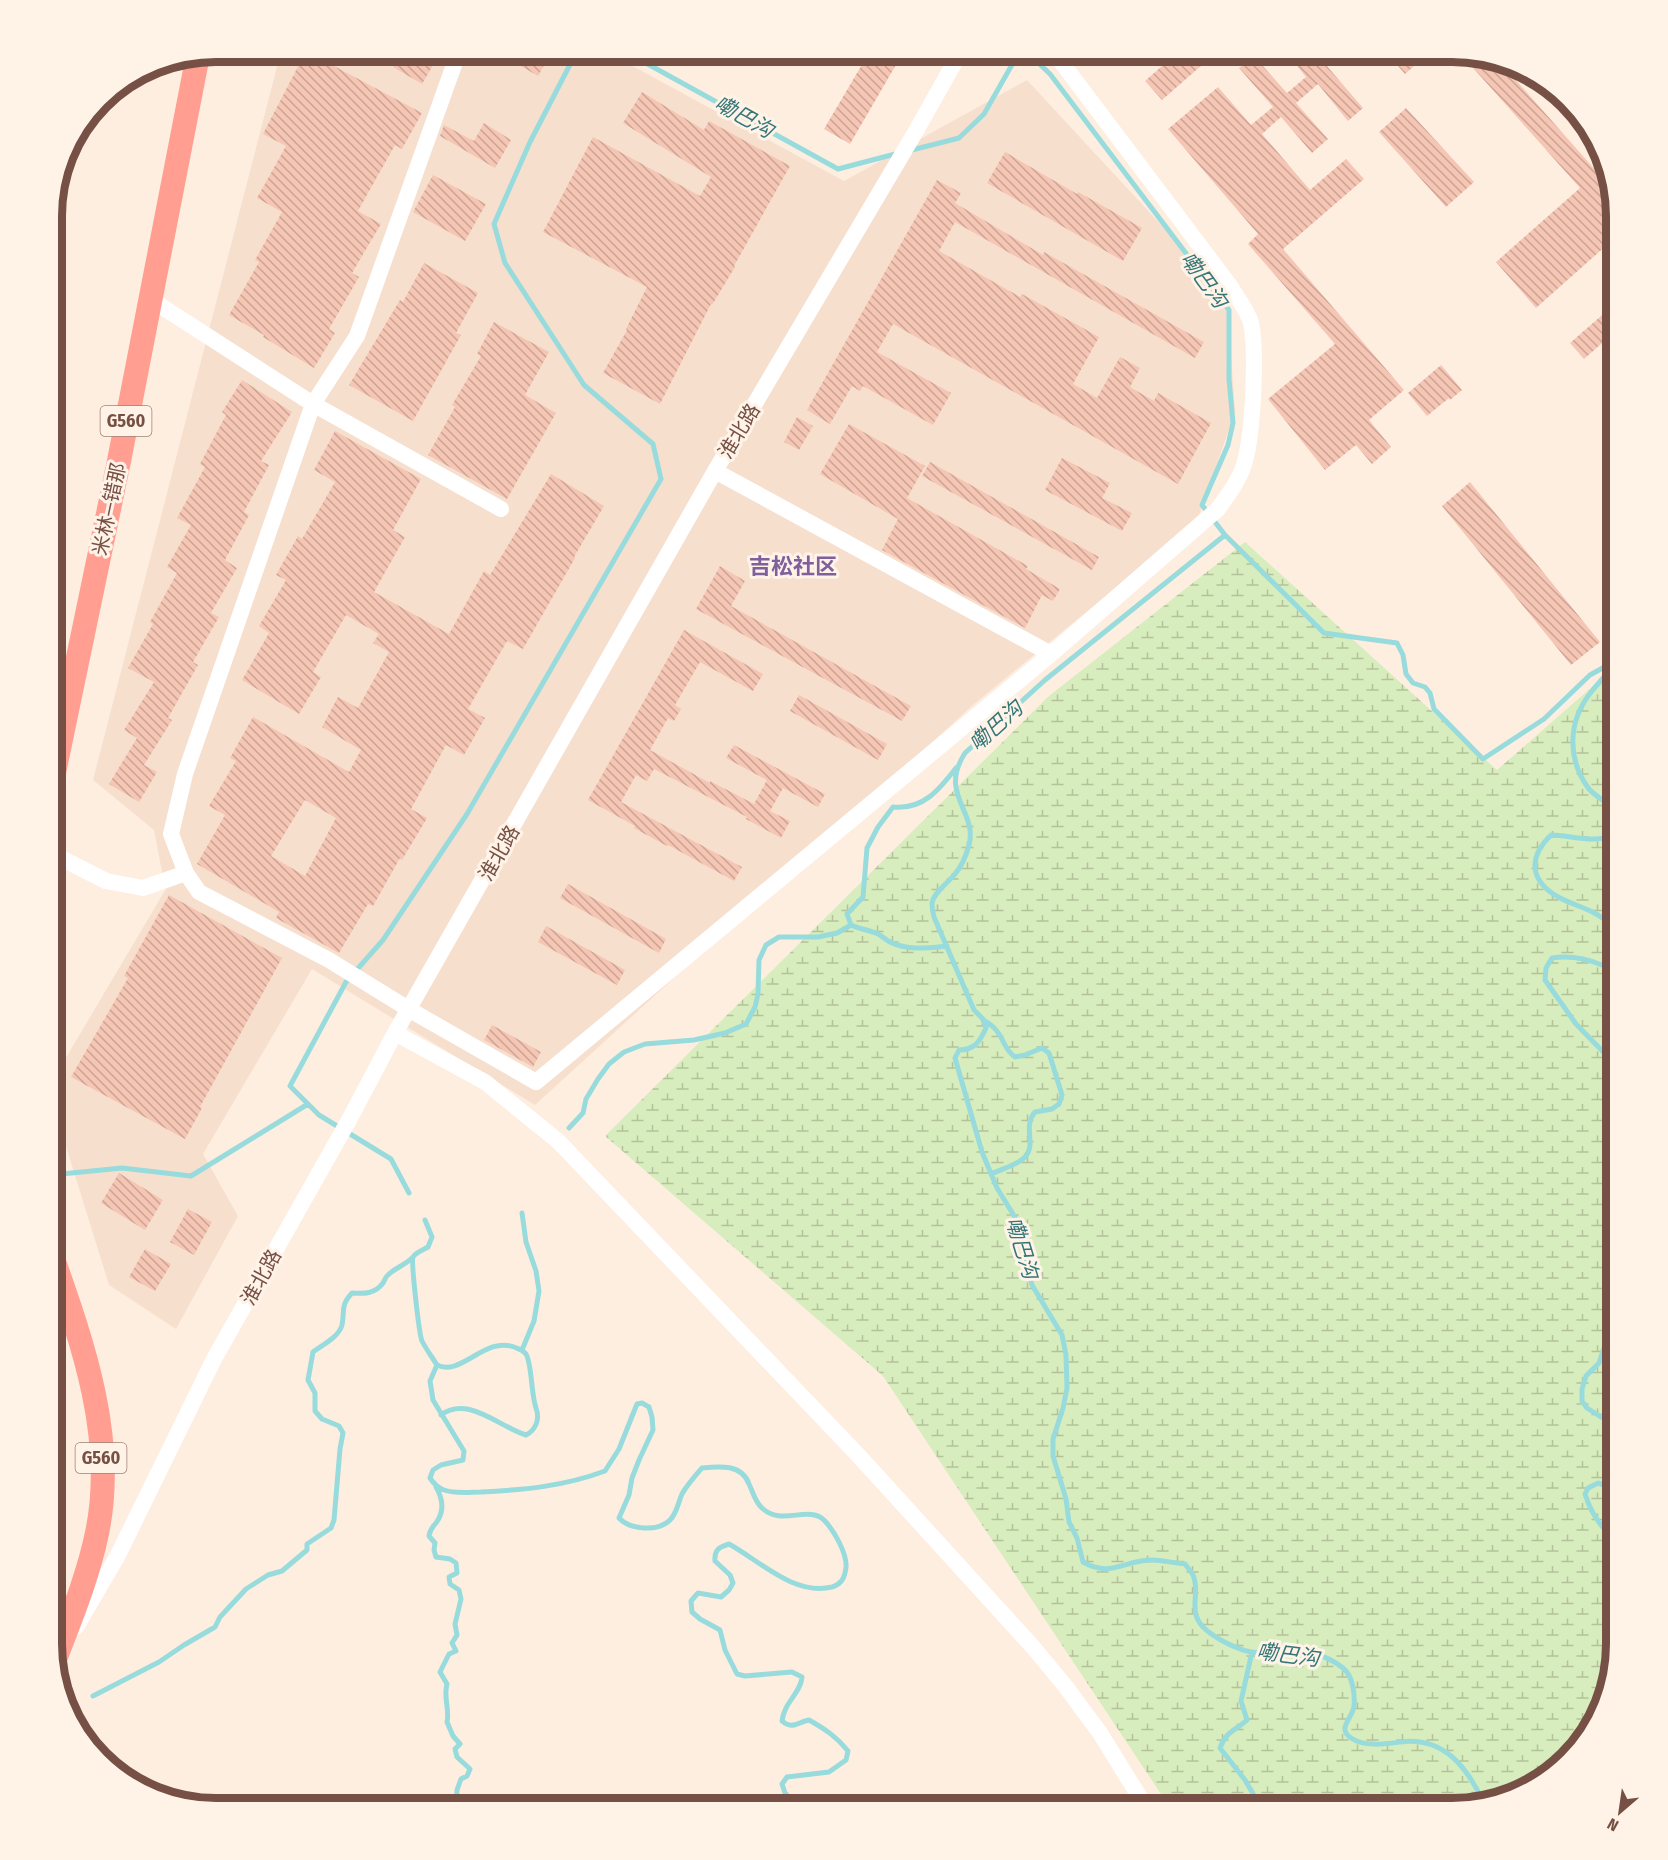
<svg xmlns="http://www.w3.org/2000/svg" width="1668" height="1860" viewBox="0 0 1668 1860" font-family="'Fira Sans Condensed','Noto Sans SC',sans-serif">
  <defs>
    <pattern id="wetland-marsh" width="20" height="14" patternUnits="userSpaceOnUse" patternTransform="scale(1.5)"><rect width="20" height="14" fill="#d7edbd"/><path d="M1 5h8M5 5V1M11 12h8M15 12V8" fill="none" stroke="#b3c29b"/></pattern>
    <pattern id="building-back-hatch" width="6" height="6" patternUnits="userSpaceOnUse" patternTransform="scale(1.5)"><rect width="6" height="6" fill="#f6c6b5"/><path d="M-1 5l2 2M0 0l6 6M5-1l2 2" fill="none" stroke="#cca395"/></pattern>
  </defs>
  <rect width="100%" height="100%" fill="#feeee0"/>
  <!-- residential -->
  <path fill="#f7dfce" d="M 281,51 L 605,51 L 844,181 L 1027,80 L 1227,296 L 1235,412 L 1197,521 L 973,705 L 535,1105 L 312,969 L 203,1154 L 238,1216 L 176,1329 L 109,1285 L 51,1098 L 51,1083 L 170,882 L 163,877 L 154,830 L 93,780 Z"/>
  <!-- wetland -->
  <path fill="url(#wetland-marsh)" d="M 1245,542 L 1497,770 L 1617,665 L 1617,1644 L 1600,1717 L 1553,1775 L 1505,1800 L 1452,1809 L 1171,1809 L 883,1376 L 605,1136 L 1049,696 Z"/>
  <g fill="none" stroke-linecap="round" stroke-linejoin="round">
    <!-- stream -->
    <path stroke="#98dbdc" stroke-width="5" d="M 624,51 L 838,169 L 899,153
      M 908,151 L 959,138 L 984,114 L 1013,63 L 1029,54 L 1050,74 L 1229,310 L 1229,379 L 1233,423 L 1228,445 L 1202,505 L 1225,535 L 1324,633 L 1397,643 L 1403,655 L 1406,674 L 1413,683 L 1425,687 L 1430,693 L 1434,709 L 1483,759 L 1544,719 L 1590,675 L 1617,660
      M 1225,535 L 1045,680 L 965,753 C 938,795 978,811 969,845 C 966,856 962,866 955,874 C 948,883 934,892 932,903 C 932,907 933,913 934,917 L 974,1010 L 983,1019 L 986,1028 C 980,1041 975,1050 959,1050 L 955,1058 L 982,1152 L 997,1188 L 1016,1219 L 1032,1285 L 1062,1335 L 1066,1355 L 1067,1388 L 1063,1408 L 1053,1439 L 1053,1456 L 1066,1499 L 1069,1522 L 1077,1538 L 1083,1562 C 1111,1578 1123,1560 1152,1560 C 1162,1560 1174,1563 1185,1564 C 1187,1567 1191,1571 1193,1575 C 1201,1593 1187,1610 1203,1627 C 1214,1638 1236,1649 1251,1652 C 1285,1658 1313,1643 1343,1668 C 1353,1676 1355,1694 1354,1706 C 1353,1718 1336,1728 1351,1738 C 1364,1747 1385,1744 1400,1742 C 1444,1736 1468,1768 1484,1804
      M 1616,662 C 1609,672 1600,681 1592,691 C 1568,720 1566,758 1589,789 C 1597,798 1610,803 1617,813
      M 1617,830 C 1603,847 1572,835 1551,835 C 1527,858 1530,882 1560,898 C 1575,906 1603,912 1612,928 C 1615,931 1616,937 1617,941
      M 947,946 C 928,948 908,951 890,942 C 886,940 882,936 878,934 C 870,930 859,929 851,925 L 847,914 L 863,897 L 867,848 L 878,827 L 893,807 C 923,810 939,790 956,768
      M 1617,947 L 1610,962 L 1602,965 C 1585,958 1570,955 1552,958 L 1546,968 L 1545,980 L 1576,1024 L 1617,1066
      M 983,1020 C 1006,1032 1000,1047 1015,1057 L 1025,1055 L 1042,1048 L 1049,1053 L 1062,1095 L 1059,1104 L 1052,1109 L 1035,1112 C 1022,1127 1037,1144 1025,1157 C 1018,1165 1001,1169 991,1174
      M 569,1128 L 583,1113 L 586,1099 L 598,1079 L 609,1064 L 624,1052 L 645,1044 L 694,1040 L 725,1033 L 746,1024 L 755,1007 L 758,994 L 759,960 L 766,945 L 779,937 L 818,937 L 837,933 L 851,925
      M 51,1175 L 122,1168 L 191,1176 L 308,1104
      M 409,1193 L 391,1159 L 319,1115 L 290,1086 L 346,982 L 383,940 L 467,814 L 661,479 L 653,444 L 584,385 L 505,263 L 494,224 L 530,142 L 577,51
      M 522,1213 L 526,1242 L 536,1271 L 539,1291 L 534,1321 L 522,1350
      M 425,1220 L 432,1237 L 428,1247 C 423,1250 416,1252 413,1257 C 411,1262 419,1334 422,1341 C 426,1349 432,1357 437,1365 L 430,1381 L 433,1400 L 464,1451 L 463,1460 L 441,1465 L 433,1470 L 430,1478 C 434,1484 438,1488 444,1490 C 455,1494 470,1492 481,1492 C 524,1490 565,1486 605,1471 L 619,1449 L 637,1404 L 642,1403 L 649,1407 L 652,1417 L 653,1430 L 639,1460 L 632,1478 L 629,1495 L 619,1518 C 630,1530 658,1532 670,1520 C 677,1513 678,1503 682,1494 C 687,1485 695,1476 702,1468 C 720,1466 742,1464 749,1484 C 753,1492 755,1502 762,1508 C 782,1527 809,1504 825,1521 C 834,1531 847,1553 846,1567 C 845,1577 842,1584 832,1587 C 794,1596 760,1561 729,1544 C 719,1547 714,1550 715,1561 L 730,1575 L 733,1583 L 729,1590 L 721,1597 L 698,1593 L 691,1601 L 692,1612 L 700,1619 L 720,1630 L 725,1650 L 737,1674 L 745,1676 L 792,1672 L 802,1677 C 801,1693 784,1702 782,1721 C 792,1730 798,1722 809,1720 C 825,1729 837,1737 848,1751 L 846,1760 L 829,1772 L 787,1777 L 782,1784 L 785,1793 L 799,1809
      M 1617,1333 L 1608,1336 L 1599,1363 L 1586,1376 L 1582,1389 L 1582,1401 L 1587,1408 L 1601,1417 L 1617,1424
      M 437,1365 C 461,1377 485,1336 514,1347 C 519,1349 523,1350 526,1354 C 532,1364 531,1394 536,1408 C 540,1419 536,1430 526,1435 C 499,1427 468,1395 441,1415
      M 51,1456 C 58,1445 60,1438 51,1428
      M 436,1487 C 443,1499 445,1511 436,1523 C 432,1528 430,1529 429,1536 L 435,1543 L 434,1550 L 436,1557 L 450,1559 L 456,1563 L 457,1573 L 449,1577 L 450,1584 L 459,1590 L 461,1599 L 455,1624 L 457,1635 L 452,1643 L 456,1651 L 449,1654 L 440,1672 L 447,1684 C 443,1697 450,1710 447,1722 L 453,1736 L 460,1744 L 455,1749 L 457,1757 L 470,1769 L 467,1776 L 461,1779 L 457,1790 L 456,1809
      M 1617,1489 L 1598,1483 L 1588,1488 L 1585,1494 C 1591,1513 1601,1529 1617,1540
      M 1252,1652 L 1241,1701 L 1247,1720 C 1235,1731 1226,1731 1220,1748 L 1245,1780 L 1262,1809
      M 93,1696 L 159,1662 L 184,1645 L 215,1627 L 220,1617 L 246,1589 L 268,1575 L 282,1571 L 307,1550 L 307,1544 L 331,1528 L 334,1520 L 340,1449 L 343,1433 L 339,1426 L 322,1419 L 315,1411 L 315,1393 L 308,1380 L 313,1352 C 322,1345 339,1337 342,1325 C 345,1310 340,1306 352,1293 C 364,1294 375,1294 383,1283 C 385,1280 385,1277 388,1275 C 395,1268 405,1265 412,1258"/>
  </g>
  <!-- building -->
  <path fill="url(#building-back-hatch)" fill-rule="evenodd" d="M 306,51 L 422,113 L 402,149 L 395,145 L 358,211 L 381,224 L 352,273 L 359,277 L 329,329 L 335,333 L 314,368 L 263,337 L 264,335 L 229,315 L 259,262 L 255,260 L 282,212 L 257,198 L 286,146 L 263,134 Z
    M 402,51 L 432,51 L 439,55 L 422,84 L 393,67 Z
    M 495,51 L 552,51 L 538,76 Z
    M 870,51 L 904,51 L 850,144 L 824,129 Z
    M 1179,51 L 1218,51 L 1162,100 L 1145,81 Z
    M 1285,51 L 1314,51 L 1363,108 L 1348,121 L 1318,84 L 1296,103 L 1328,139 L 1312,153 L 1281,117 L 1262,134 L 1310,190 L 1346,159 L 1364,179 L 1283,249 L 1404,390 L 1369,420 L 1391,447 L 1372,464 L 1356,445 L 1325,470 L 1268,399 L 1335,344 L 1248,244 L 1258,234 L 1168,129 L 1218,87 L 1251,125 L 1273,107 L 1239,68 L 1254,56 L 1287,93 L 1306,77 Z
    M 1385,51 L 1431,51 L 1405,74 Z
    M 1458,51 L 1499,61 L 1612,189 L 1617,216 L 1617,236 L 1536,308 L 1496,262 L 1580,188 Z
    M 642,92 L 704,130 L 709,121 L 790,166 L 734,266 L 735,267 L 712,305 L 711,304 L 660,404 L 603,373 L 627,330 L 626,329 L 647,287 L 543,232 L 593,137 L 700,196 L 711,177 L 623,123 Z
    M 1406,108 L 1474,182 L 1446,207 L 1379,132 Z
    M 484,123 L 511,140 L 495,168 L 440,136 L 444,125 L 474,141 Z
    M 1005,152 L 1077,194 L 1078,192 L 1142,228 L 1123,261 L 987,183 Z
    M 433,175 L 486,204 L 465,241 L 413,212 Z
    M 937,180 L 961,193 L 955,203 L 1043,255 L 1044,252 L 1204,342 L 1195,358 L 955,222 L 939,251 L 1020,297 L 1022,294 L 1099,337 L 1073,384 L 1097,398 L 1120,357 L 1140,368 L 1130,387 L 1154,401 L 1158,393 L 1211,423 L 1178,484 L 893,324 L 877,352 L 951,393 L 933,425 L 863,386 L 860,391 L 852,386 L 830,424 L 807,410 Z
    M 424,263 L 478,293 L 456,333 L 461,335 L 413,421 L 349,385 L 400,300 L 403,302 Z
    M 1617,302 L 1617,330 L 1584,359 L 1570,343 Z
    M 494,322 L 549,352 L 525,395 L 556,413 L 507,499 L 428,455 L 455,407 L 452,405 L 481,356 L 477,354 Z
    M 1441,365 L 1462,390 L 1450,400 L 1449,398 L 1427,416 L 1408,393 Z
    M 242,380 L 292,412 L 261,461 L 269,465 L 244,512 L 249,515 L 225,560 L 237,568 L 211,613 L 219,617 L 193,662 L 198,665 L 168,718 L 172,720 L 144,765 L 157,772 L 139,802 L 109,784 L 137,738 L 124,730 L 154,682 L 128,668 L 153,624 L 150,622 L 177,573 L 167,567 L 191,525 L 177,518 L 205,467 L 200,464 L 226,415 L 222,412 Z
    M 797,417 L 813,426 L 799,450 L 784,442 Z
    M 849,424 L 925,466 L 907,498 L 1028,566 L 1026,569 L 1060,589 L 1053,601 L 1042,595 L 1025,628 L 882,550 L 898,519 L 820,474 Z
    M 335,431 L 421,479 L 393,530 L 405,537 L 374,592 L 449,634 L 484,571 L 490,575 L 551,474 L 604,506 L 574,557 L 575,558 L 523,649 L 507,641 L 468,709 L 485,718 L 464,755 L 446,745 L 411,809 L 427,818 L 402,860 L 400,858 L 373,906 L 368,904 L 339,953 L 276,918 L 279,912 L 197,864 L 225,815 L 209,806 L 236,761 L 230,758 L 253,717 L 349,772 L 361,750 L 322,727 L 338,697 L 358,708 L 389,652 L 373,643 L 379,634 L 346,615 L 313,672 L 321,677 L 299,714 L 242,680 L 269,633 L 259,626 L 286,580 L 276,575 L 298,536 L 302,539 L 335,482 L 314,470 ZM 305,800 L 336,818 L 305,876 L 271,856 Z
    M 1062,458 L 1110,483 L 1102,498 L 1132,513 L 1122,531 L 1045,490 Z
    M 930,462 L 1099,557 L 1092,570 L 922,476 Z
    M 1470,482 L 1600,642 L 1571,665 L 1442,506 Z
    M 720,566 L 745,581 L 731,606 L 911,706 L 902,721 L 696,609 Z
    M 684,630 L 763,674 L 753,691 L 700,662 L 675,705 L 681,709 L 674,721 L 668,718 L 650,750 L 710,783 L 710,781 L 754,804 L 767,780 L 726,758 L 734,745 L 825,794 L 818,807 L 783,788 L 770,811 L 790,821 L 781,838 L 746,819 L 747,817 L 654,769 L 647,781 L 636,775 L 621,802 L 742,867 L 734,881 L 668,845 L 667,846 L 634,828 L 635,826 L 588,800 Z
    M 799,695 L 887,744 L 878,760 L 790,711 Z
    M 568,884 L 666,939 L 659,953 L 560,898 Z
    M 169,895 L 282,958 L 200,1107 L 202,1108 L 185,1139 L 71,1077 L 128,978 L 124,976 Z
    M 546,926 L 625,970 L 617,985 L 538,942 Z
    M 492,1025 L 541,1052 L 533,1067 L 484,1040 Z
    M 119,1173 L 163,1200 L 145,1230 L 101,1203 Z
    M 188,1209 L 212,1222 L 194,1255 L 170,1242 Z
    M 145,1249 L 171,1264 L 155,1291 L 129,1277 Z"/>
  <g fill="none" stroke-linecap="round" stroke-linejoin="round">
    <!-- minor -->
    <path stroke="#fff" stroke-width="16" d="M 459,51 L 357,336 L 313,404 L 185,774 L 171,834 L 186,873 L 199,892 L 329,960 L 410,1010 L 536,1082 L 1051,654 L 1218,509 C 1228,495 1241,478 1245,461 C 1253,432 1257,352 1251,323 C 1248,311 1237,298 1231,287 L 1053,51
      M 150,299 L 313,404 L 501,509
      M 715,471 L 1051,654
      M 51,853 L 106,881 L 143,888 L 186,873
      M 395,1033 L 485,1082 L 558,1141 L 858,1455 L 1033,1647 L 1066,1687 L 1100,1733 L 1147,1809
      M 76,1627 L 117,1557 L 214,1359 L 349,1120 L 395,1033 L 715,471 L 916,131 L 961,51"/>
    <!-- highway -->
    <path stroke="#ff9e91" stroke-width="24" d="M 51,787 L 119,461 L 198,55
      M 51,1253 C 82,1341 117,1438 97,1533 C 88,1577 70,1620 54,1662"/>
  </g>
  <g text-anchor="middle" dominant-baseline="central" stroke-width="6" stroke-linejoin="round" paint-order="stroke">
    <!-- shield labels -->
    <g fill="#fff3e8" stroke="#a08176" stroke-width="1.5">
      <rect x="100.5" y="406" width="51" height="30" rx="4.5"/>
      <rect x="75.5" y="1443" width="51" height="30" rx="4.5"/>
    </g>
    <g font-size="18" font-weight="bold" fill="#775045">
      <text x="126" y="421">G560</text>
      <text x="101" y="1458">G560</text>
    </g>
    <!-- street labels -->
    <g font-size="20" fill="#775045" stroke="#fff3e8">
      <text transform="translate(739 431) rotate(-59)">淮北路</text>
      <text transform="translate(109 509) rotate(-78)">米林—错那</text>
      <text transform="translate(499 853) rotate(-60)">淮北路</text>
      <text transform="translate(261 1277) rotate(-61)">淮北路</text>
    </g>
    <!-- water labels -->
    <g font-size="21" font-style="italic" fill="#357677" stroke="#fff3e8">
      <text transform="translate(744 117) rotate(29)">嘞巴沟</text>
      <text transform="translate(1204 280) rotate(54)">嘞巴沟</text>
      <text transform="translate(996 726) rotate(-42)">嘞巴沟</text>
      <text transform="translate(1022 1248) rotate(73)">嘞巴沟</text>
      <text transform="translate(1288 1655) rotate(7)">嘞巴沟</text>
    </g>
    <!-- quarter labels -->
    <g font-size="22" font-weight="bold" fill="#7f609c" stroke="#fff3e8">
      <text x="793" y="566">吉松社区</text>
    </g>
  </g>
  <!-- crop -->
  <path d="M0 0H1668V1860H0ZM216 62H1452A154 154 0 0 1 1606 216V1644A154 154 0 0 1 1452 1798H216A154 154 0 0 1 62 1644V216A154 154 0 0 1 216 62Z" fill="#fff3e8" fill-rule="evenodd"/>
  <path fill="none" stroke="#775045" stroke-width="8" d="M216 62H1452A154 154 0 0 1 1606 216V1644A154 154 0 0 1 1452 1798H216A154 154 0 0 1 62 1644V216A154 154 0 0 1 216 62Z"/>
  <!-- north arrow -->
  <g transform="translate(1620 1812) rotate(209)" stroke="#fff3e8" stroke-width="4.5" paint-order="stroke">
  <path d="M0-4.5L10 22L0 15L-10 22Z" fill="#775045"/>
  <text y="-9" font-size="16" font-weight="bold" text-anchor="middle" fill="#775045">N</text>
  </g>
</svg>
